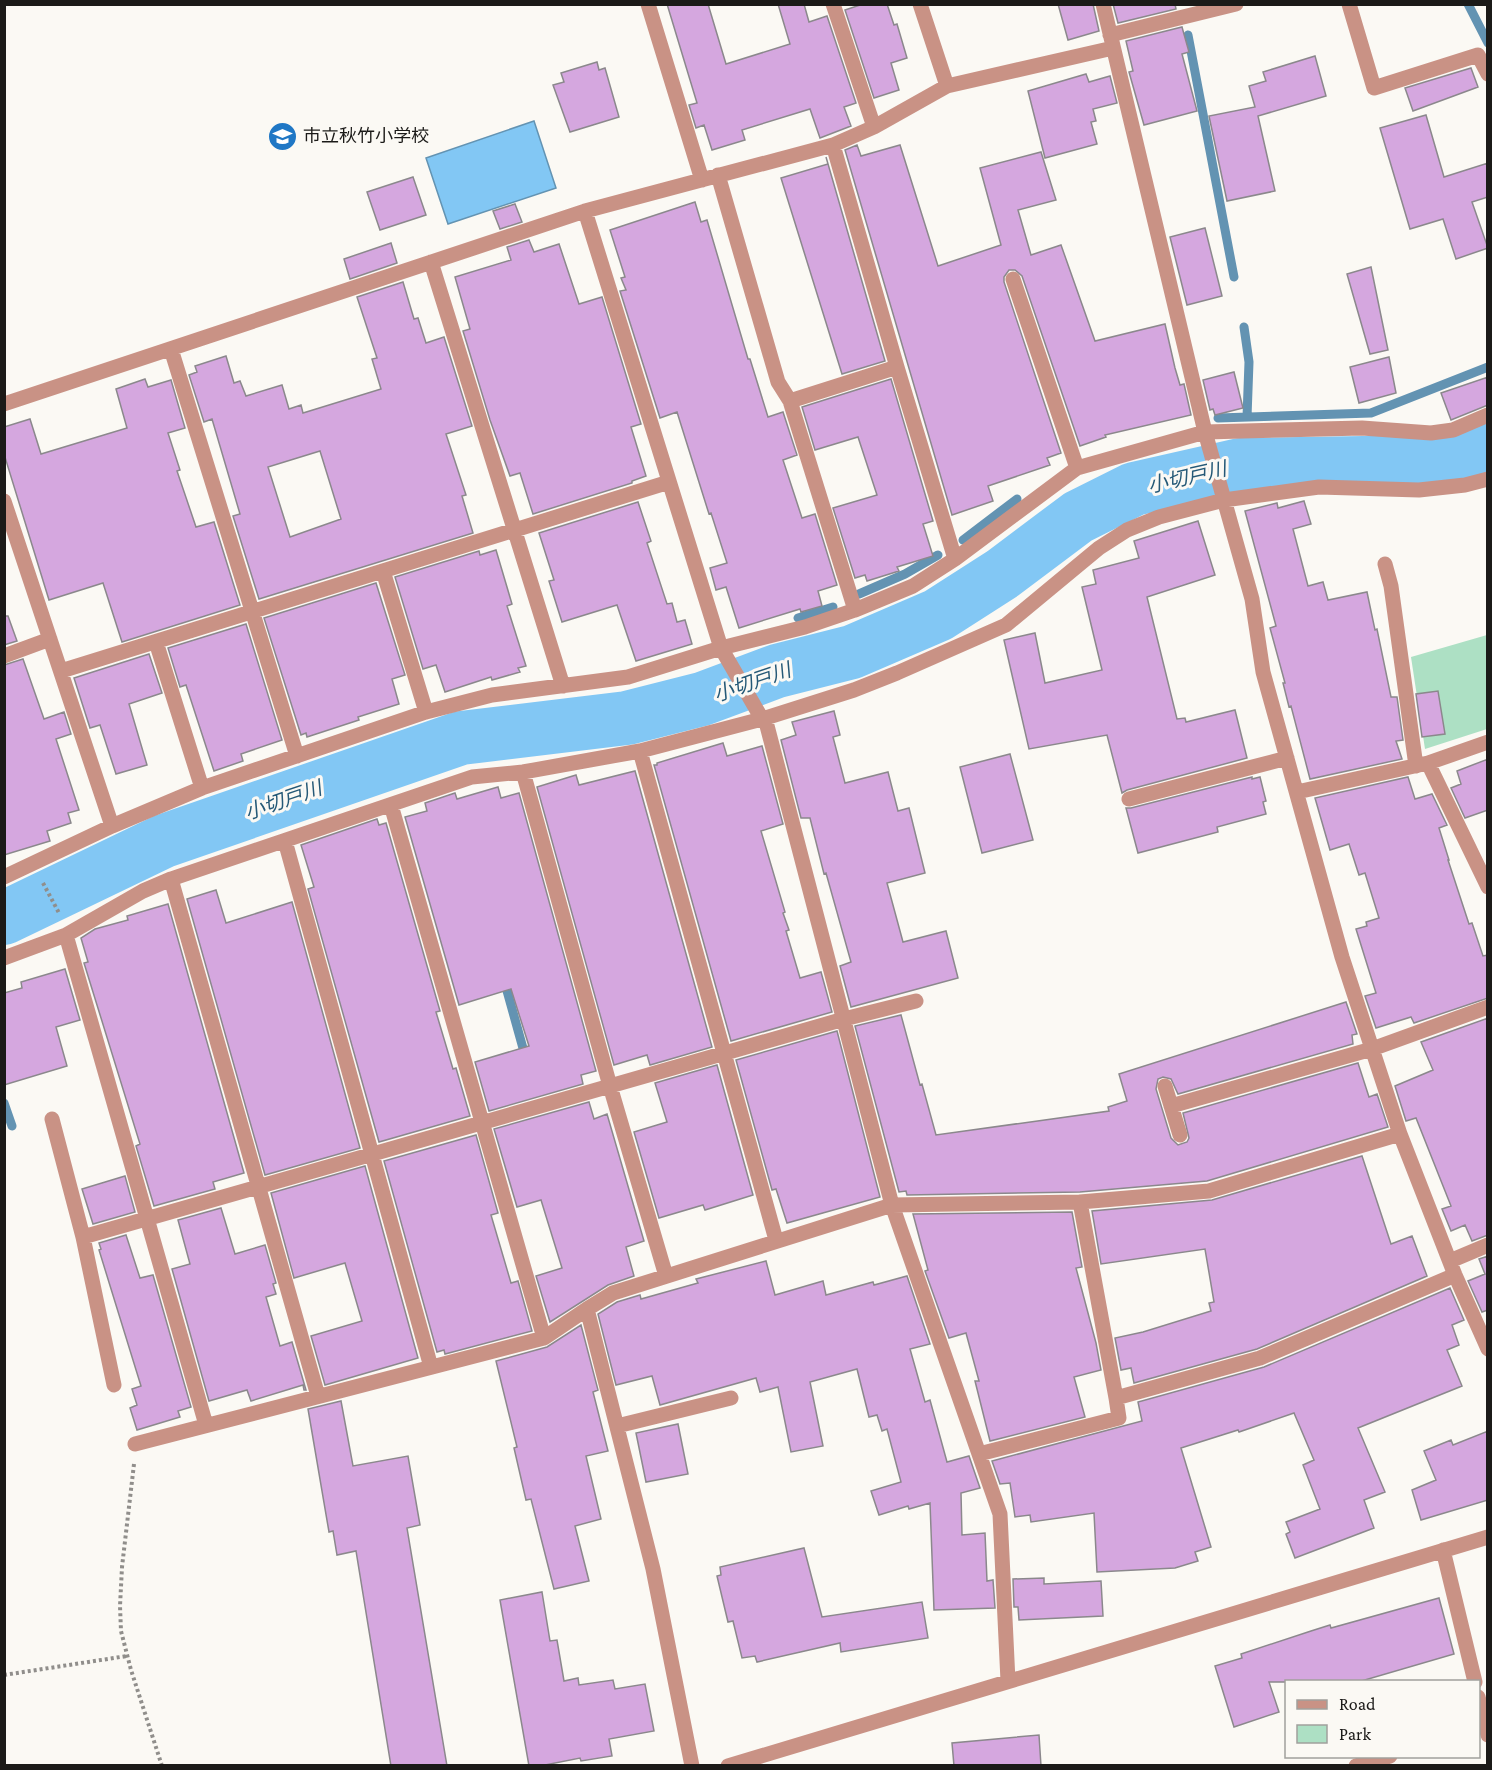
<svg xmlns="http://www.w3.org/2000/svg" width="1492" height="1770" viewBox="0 0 1492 1770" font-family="'Crimson Pro','Noto Sans JP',serif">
  <rect width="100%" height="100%" fill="#fbf9f4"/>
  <!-- green -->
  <path fill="#ade0c4" d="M 1487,635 L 1487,729 L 1425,749 L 1411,657 Z"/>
  <!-- water -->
  <path fill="#82c7f4" stroke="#6393b2" stroke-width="1.5" d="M 534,121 L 556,188 L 448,224 L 426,158 Z"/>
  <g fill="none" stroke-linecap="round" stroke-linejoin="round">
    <!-- stream -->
    <path stroke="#6393b2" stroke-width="9" d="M 1468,4 L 1488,43
      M 1188,35 L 1234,277
      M 1244,327 L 1249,362 L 1247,417
      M 1218,418 L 1371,413 L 1488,367
      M 963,540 L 1017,499
      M 859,594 L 905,574 L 938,555
      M 798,618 L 833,607
      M 504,980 L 526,1059
      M 4,1103 L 12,1126"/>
    <!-- river -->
    <path stroke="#82c7f4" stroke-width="54" d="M 4,918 L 164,841 L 461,738 L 627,718 L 702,699 L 777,671 L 852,652 L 938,615 L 1002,574 L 1078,517 L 1134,489 L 1240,465 L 1426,462 L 1488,449"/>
  </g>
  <!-- building -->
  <path fill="#d5a7df" stroke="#8b888c" stroke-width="1.5" fill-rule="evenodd" d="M 667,4 L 708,4 L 726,64 L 790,44 L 778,4 L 804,4 L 809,22 L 827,16 L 856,103 L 844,107 L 851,126 L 820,138 L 810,109 L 742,130 L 745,140 L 712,150 L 704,125 L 696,128 L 689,105 L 697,103 Z
    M 863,4 L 887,4 L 894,25 L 897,24 L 907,58 L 891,63 L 899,90 L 874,98 L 845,10 Z
    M 1058,4 L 1093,4 L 1099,31 L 1068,40 Z
    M 1113,4 L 1175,4 L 1176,9 L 1118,23 Z
    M 1182,27 L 1189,52 L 1182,54 L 1197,111 L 1144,125 L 1129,72 L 1133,71 L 1126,41 Z
    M 1315,56 L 1326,96 L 1258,116 L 1275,191 L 1227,201 L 1209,116 L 1255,107 L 1249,86 L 1266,81 L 1263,72 Z
    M 597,62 L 599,70 L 605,68 L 619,117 L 570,132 L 553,85 L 564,82 L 561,73 Z
    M 1471,68 L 1478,87 L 1413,111 L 1405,88 Z
    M 1086,74 L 1089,82 L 1110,76 L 1117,103 L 1093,109 L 1096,121 L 1091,122 L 1097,144 L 1045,158 L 1028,91 Z
    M 1426,115 L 1444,177 L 1488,163 L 1488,197 L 1472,202 L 1488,248 L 1456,259 L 1443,219 L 1410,229 L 1380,128 Z
    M 857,145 L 861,156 L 900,145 L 938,266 L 1001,245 L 980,168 L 1041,152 L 1056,200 L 1018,210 L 1031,255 L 1061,245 L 1095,341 L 1165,324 L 1175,368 L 1180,385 L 1184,384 L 1191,415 L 1105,435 L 1106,437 L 1080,446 L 1022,276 L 1015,270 L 1009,270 L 1004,277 L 1004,282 L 1061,453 L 1047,458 L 1050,465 L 988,486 L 993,501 L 952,515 L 845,150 Z
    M 826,157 L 885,361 L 842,374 L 781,178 L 828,164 Z
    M 413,177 L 426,215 L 380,230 L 367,192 Z
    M 695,202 L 701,222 L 707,220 L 748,359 L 750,359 L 768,417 L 783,412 L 797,455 L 783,460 L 802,518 L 815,514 L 837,585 L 818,591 L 822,606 L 801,612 L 800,609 L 739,628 L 726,587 L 716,590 L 710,568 L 727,563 L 711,513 L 709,514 L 677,412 L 660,418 L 620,291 L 626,290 L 621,278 L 625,277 L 610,230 Z
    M 515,204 L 522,222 L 500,229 L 493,211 Z
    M 1205,228 L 1222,296 L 1187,305 L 1170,237 Z
    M 529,240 L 534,252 L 559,244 L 579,304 L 602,297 L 641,424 L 631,427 L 646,476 L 632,481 L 632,483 L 533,514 L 520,473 L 510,476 L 490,420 L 463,331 L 470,329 L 455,277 L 511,260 L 507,247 Z
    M 391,243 L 397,263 L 350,279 L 344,259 Z
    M 1371,267 L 1388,350 L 1370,354 L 1347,274 Z
    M 403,282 L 414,319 L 418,318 L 426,343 L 444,337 L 472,426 L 446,434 L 466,495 L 462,496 L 473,533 L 259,599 L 233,516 L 240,514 L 212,419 L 204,422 L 189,375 L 197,372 L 195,366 L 226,356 L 234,383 L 240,381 L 246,396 L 282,385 L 289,409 L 301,405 L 303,413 L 381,389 L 372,359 L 377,358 L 357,297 ZM 320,451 L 341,519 L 290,537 L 268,467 Z
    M 1389,357 L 1396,393 L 1359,403 L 1350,367 Z
    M 1234,372 L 1243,408 L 1215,415 L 1213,409 L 1210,410 L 1203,380 Z
    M 1488,377 L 1488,405 L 1451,420 L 1441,393 Z
    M 145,379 L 148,387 L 171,380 L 185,428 L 168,433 L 180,470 L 177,471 L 196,527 L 214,522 L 240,605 L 122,642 L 103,583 L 49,600 L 4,454 L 4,427 L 30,419 L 41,454 L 127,428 L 116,389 Z
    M 891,379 L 933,521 L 923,524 L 933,556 L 897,567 L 899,571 L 867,581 L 865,575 L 855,578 L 833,508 L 877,495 L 858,437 L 815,450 L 802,407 Z
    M 1304,501 L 1311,524 L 1293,529 L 1308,586 L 1323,582 L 1328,600 L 1367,592 L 1375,630 L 1377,629 L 1391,697 L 1397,697 L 1403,740 L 1396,741 L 1402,759 L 1310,779 L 1291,706 L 1289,707 L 1283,683 L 1285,683 L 1270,628 L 1276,626 L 1245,511 L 1277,503 L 1278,508 Z
    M 638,502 L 651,541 L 647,543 L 667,604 L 672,603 L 677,622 L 685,620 L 692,644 L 636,661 L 617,605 L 562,622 L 549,581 L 554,580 L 539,533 Z
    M 1198,521 L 1215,575 L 1147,597 L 1177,719 L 1185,718 L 1186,722 L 1235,710 L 1247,758 L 1127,790 L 1122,793 L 1107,735 L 1029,749 L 1004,640 L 1035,633 L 1045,683 L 1102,670 L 1082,587 L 1096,584 L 1093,570 L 1139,558 L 1134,541 Z
    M 496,550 L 512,604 L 507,606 L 526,666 L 518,668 L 520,672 L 492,680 L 491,677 L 445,692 L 436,665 L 423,669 L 395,577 L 479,551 L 480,555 Z
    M 376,583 L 405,675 L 392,679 L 399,704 L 358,717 L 359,720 L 307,737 L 306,733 L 301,735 L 264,618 Z
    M 4,616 L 8,616 L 17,641 L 4,645 Z
    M 246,624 L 282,740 L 241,754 L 243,761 L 214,771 L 186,685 L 180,687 L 168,648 Z
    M 149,654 L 162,693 L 129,704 L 147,765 L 116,774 L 100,725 L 90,728 L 74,678 Z
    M 23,659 L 44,719 L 64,712 L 71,734 L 56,739 L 79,810 L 68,813 L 71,823 L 47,831 L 50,841 L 4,855 L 4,665 Z
    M 1438,691 L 1445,734 L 1422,737 L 1416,694 Z
    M 834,711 L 840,735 L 833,737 L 845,783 L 888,772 L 898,811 L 909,808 L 925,873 L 887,883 L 903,942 L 946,931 L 958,978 L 851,1007 L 840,966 L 851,962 L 826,873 L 824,874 L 810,818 L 801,818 L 781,740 L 796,735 L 792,722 Z
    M 723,743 L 727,756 L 762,746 L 783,824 L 761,831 L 785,912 L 783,913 L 789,930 L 786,931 L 800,978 L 821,972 L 832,1012 L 731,1041 L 654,765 L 657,765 L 657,763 Z
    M 1010,754 L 1033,840 L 982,853 L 960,767 Z
    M 1488,759 L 1488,810 L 1465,818 L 1451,788 L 1461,784 L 1457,771 Z
    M 635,771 L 712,1047 L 650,1065 L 647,1055 L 614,1065 L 537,787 L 576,775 L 579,785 Z
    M 1252,777 L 1252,779 L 1260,777 L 1266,801 L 1263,802 L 1266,814 L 1217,827 L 1218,832 L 1138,853 L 1126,808 L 1131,808 Z
    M 1408,777 L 1415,799 L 1432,794 L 1447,825 L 1439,828 L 1449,860 L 1448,860 L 1469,924 L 1472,923 L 1483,956 L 1488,955 L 1488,998 L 1414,1023 L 1411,1017 L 1376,1028 L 1365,996 L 1376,993 L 1356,929 L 1367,926 L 1366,922 L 1379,918 L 1365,873 L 1359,875 L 1349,844 L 1330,850 L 1315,798 Z
    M 498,787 L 501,798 L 519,793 L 596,1071 L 581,1075 L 583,1084 L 489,1111 L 475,1062 L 529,1046 L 511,989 L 459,1005 L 405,817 L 427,811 L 425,803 L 455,793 L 457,799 Z
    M 377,819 L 379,825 L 386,823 L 440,1011 L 436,1012 L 453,1069 L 456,1068 L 470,1116 L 379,1142 L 308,889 L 314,887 L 301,845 Z
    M 216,890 L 226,923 L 292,902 L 360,1148 L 265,1175 L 187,899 Z
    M 168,904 L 244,1173 L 213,1182 L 215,1189 L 154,1206 L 136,1146 L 140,1144 L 84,963 L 88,962 L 81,938 L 95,929 L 128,920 L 127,916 Z
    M 65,969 L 80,1020 L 56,1027 L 67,1066 L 4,1085 L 4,993 L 22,988 L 21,982 Z
    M 1346,1002 L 1357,1034 L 1352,1035 L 1353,1044 L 1178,1094 L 1171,1079 L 1163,1077 L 1158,1079 L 1156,1089 L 1171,1138 L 1178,1145 L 1187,1142 L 1189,1138 L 1183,1113 L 1358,1063 L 1369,1097 L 1377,1094 L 1388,1127 L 1207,1181 L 1080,1192 L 907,1195 L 906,1191 L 899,1192 L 855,1026 L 901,1015 L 920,1085 L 922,1084 L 936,1135 L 1109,1111 L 1108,1107 L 1127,1101 L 1119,1074 Z
    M 1488,1018 L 1488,1235 L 1472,1241 L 1465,1225 L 1451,1231 L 1442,1209 L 1451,1206 L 1416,1118 L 1406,1121 L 1395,1086 L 1433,1070 L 1421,1042 Z
    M 837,1031 L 880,1197 L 787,1223 L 776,1189 L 772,1190 L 736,1060 Z
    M 717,1065 L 753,1195 L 705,1210 L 703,1205 L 659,1218 L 634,1132 L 667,1122 L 655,1083 Z
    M 589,1102 L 594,1119 L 607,1114 L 644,1241 L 626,1247 L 634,1276 L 608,1285 L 550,1322 L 536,1276 L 562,1268 L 541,1200 L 517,1207 L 494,1129 Z
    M 476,1135 L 498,1213 L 491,1215 L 511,1283 L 518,1281 L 532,1331 L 445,1354 L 444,1350 L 437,1352 L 384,1161 Z
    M 1362,1156 L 1391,1244 L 1412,1236 L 1427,1276 L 1257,1349 L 1134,1383 L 1131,1368 L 1121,1370 L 1115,1338 L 1143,1332 L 1211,1311 L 1209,1303 L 1214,1302 L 1205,1249 L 1101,1264 L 1092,1211 L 1212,1200 Z
    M 365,1166 L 418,1358 L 325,1385 L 311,1336 L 362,1321 L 345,1263 L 294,1278 L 271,1193 Z
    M 125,1176 L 135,1212 L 93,1224 L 82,1189 Z
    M 221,1208 L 235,1254 L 265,1245 L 276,1283 L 273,1284 L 276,1294 L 266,1297 L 280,1346 L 292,1342 L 306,1390 L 304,1390 L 303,1385 L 251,1401 L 247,1390 L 209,1401 L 172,1269 L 190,1264 L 178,1220 Z
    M 1072,1212 L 1082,1267 L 1076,1268 L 1096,1343 L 1101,1370 L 1074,1377 L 1085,1417 L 990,1441 L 975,1381 L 979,1381 L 966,1333 L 949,1338 L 925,1271 L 928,1270 L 913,1214 Z
    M 126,1235 L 140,1278 L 153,1275 L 191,1407 L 178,1411 L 180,1417 L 137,1430 L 130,1408 L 137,1405 L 132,1389 L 141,1386 L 99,1250 L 101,1249 L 99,1243 Z
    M 1488,1256 L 1488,1310 L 1482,1312 L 1468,1281 L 1485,1274 L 1479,1259 Z
    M 766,1261 L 775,1295 L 823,1281 L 826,1295 L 873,1282 L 874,1285 L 907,1276 L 930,1344 L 910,1349 L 925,1402 L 930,1400 L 947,1462 L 969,1456 L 980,1488 L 961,1493 L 962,1535 L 985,1533 L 987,1581 L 993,1580 L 995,1608 L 934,1610 L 930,1503 L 909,1509 L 908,1506 L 879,1515 L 871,1491 L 901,1482 L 887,1429 L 882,1431 L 877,1415 L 869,1417 L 857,1369 L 810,1382 L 823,1446 L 791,1452 L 778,1387 L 760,1392 L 756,1378 L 660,1405 L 652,1376 L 616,1385 L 598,1314 L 617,1302 L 640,1295 L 641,1299 L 698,1283 L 696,1279 Z
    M 1450,1288 L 1464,1320 L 1452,1325 L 1459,1345 L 1447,1350 L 1462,1386 L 1358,1428 L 1385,1492 L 1364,1500 L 1374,1528 L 1295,1558 L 1286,1534 L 1290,1532 L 1286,1522 L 1320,1509 L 1303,1465 L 1314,1460 L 1294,1413 L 1239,1432 L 1238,1430 L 1181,1448 L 1211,1547 L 1195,1552 L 1198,1561 L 1175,1568 L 1097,1572 L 1094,1513 L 1031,1522 L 1030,1515 L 1015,1517 L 1010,1483 L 1000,1484 L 992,1461 L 1142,1421 L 1138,1402 L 1264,1367 Z
    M 581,1325 L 598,1390 L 593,1392 L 608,1451 L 586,1456 L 601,1519 L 575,1526 L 589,1581 L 554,1589 L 531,1499 L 526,1500 L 514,1448 L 517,1447 L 496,1361 L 547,1347 Z
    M 341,1401 L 353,1466 L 408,1456 L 420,1525 L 407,1528 L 447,1766 L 391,1766 L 356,1551 L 337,1555 L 333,1531 L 329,1532 L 308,1409 Z
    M 678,1424 L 688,1474 L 646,1482 L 636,1433 Z
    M 1488,1431 L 1488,1500 L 1421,1520 L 1412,1490 L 1436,1480 L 1424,1451 L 1451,1440 L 1453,1445 Z
    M 804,1548 L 822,1617 L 922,1602 L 928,1638 L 841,1652 L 840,1643 L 757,1662 L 755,1656 L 742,1658 L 733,1621 L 728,1622 L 717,1576 L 721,1575 L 720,1567 Z
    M 1044,1578 L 1044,1584 L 1101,1581 L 1103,1616 L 1019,1620 L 1018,1607 L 1014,1607 L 1013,1579 Z
    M 542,1592 L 550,1641 L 557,1640 L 564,1681 L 578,1678 L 579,1685 L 613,1680 L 615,1689 L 645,1684 L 654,1731 L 609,1739 L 612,1756 L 581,1761 L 580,1758 L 540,1766 L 529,1766 L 500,1600 Z
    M 1439,1598 L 1454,1654 L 1358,1682 L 1269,1682 L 1279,1712 L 1234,1727 L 1215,1666 L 1242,1658 L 1241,1654 L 1311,1631 L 1330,1625 L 1331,1628 Z
    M 1039,1735 L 1041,1766 L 954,1766 L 952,1743 Z"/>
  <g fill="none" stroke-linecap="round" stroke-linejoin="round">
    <!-- path -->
    <path stroke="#908e8b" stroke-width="4" stroke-dasharray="3 3" stroke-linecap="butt" d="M 43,883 L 59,913
      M 134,1464 L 122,1567 L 120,1606 L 121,1631 L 131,1670 L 162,1766
      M 4,1675 L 127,1656"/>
    <!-- minor -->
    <path stroke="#c99285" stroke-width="15" d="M 648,4 L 702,180
      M 833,4 L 874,127
      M 920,4 L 947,86
      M 1103,4 L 1205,432 L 1252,599 L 1263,672 L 1342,957 L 1400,1134 L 1455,1275 L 1488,1349
      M 1349,4 L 1374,88 L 1478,55 L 1488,74
      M 1110,35 L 1236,4
      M 833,145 L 897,367 L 955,559
      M 718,175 L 778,382 L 790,401 L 855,610
      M 585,211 L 721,648 L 762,719
      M 431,262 L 563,686
      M 1013,279 L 1077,468
      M 171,349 L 297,756
      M 790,401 L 897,367
      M 4,404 L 585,211 L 833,145 L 874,127 L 947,86 L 1113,48
      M 4,501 L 112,826
      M 1385,564 L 1391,586 L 1416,766
      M 383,571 L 426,712
      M 156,642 L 202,788
      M 4,656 L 50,639
      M 61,671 L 669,482
      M 765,718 L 892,1205 L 1000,1514 L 1008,1681
      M 640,751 L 776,1240
      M 1428,763 L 1488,887
      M 523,772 L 610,1086 L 666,1276
      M 1297,792 L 1428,763 L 1488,742
      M 1129,799 L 1287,758
      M 391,805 L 544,1338
      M 285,841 L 431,1367
      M 4,877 L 112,826 L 202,788 L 426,712 L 492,695 L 628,677 L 721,648 L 805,627 L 855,610 L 913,586 L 955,559 L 1077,468 L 1205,432 L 1362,428 L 1431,433 L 1453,430 L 1488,415
      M 171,879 L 318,1396
      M 4,958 L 66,935
      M 1165,1086 L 1180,1135
      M 1171,1106 L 1372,1049 L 1488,1007
      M 52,1119 L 83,1237 L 114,1385
      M 1080,1202 L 1209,1191 L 1400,1134
      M 83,1237 L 844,1019 L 916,1001
      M 1450,1261 L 1488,1245
      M 206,1425 L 66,935 L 143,891 L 171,879 L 472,777 L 523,772 L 640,751 L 762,719 L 854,690 L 897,673 L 1006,625 L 1099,548 L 1127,530 L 1159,517 L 1224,500 L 1319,487 L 1419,490 L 1465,485 L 1488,479
      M 617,1426 L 731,1398
      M 135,1444 L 544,1338 L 587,1309
      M 979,1454 L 1119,1418 L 1116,1398
      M 1443,1550 L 1475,1682
      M 1478,1697 L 1488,1735
      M 692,1766 L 653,1569 L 587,1309 L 613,1293 L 892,1205 L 1080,1202 L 1116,1398 L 1260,1358 L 1455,1275
      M 728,1766 L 1488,1537
      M 1356,1766 L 1390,1756"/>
  </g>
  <!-- icons -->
  <defs>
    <symbol id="school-disc" viewBox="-11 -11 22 22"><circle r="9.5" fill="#1f77c5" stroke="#fbf9f4"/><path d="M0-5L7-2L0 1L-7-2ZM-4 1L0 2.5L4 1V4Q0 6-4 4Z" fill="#fff"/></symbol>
  </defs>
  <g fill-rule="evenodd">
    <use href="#school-disc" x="266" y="120" width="33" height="33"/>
  </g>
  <g text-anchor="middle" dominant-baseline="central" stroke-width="6" stroke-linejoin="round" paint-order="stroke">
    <!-- poi labels -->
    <g font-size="18" fill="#1b1a18" stroke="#fbf9f4" text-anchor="start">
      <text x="303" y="136">市立秋竹小学校</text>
    </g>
    <!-- water labels -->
    <g font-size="20" font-style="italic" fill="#255977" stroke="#fbf9f4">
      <text transform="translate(1187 477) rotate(-13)">小切戸川</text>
      <text transform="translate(752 682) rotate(-19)">小切戸川</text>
      <text transform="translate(283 800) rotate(-19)">小切戸川</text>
    </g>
  </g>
  <!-- border -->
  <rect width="1492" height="1770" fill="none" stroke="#1b1a18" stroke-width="12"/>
  <!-- legend -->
  <rect x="1285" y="1680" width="195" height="78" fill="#fbf9f4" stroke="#a1a09c" stroke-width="1.5"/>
  <rect x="1297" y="1700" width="30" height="9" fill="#c99285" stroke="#a1a09c" stroke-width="1.5"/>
  <text x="1339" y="1710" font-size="18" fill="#1b1a18">Road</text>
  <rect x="1297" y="1725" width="30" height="18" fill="#ade0c4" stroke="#a1a09c" stroke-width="1.5"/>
  <text x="1339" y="1740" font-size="18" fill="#1b1a18">Park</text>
</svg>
